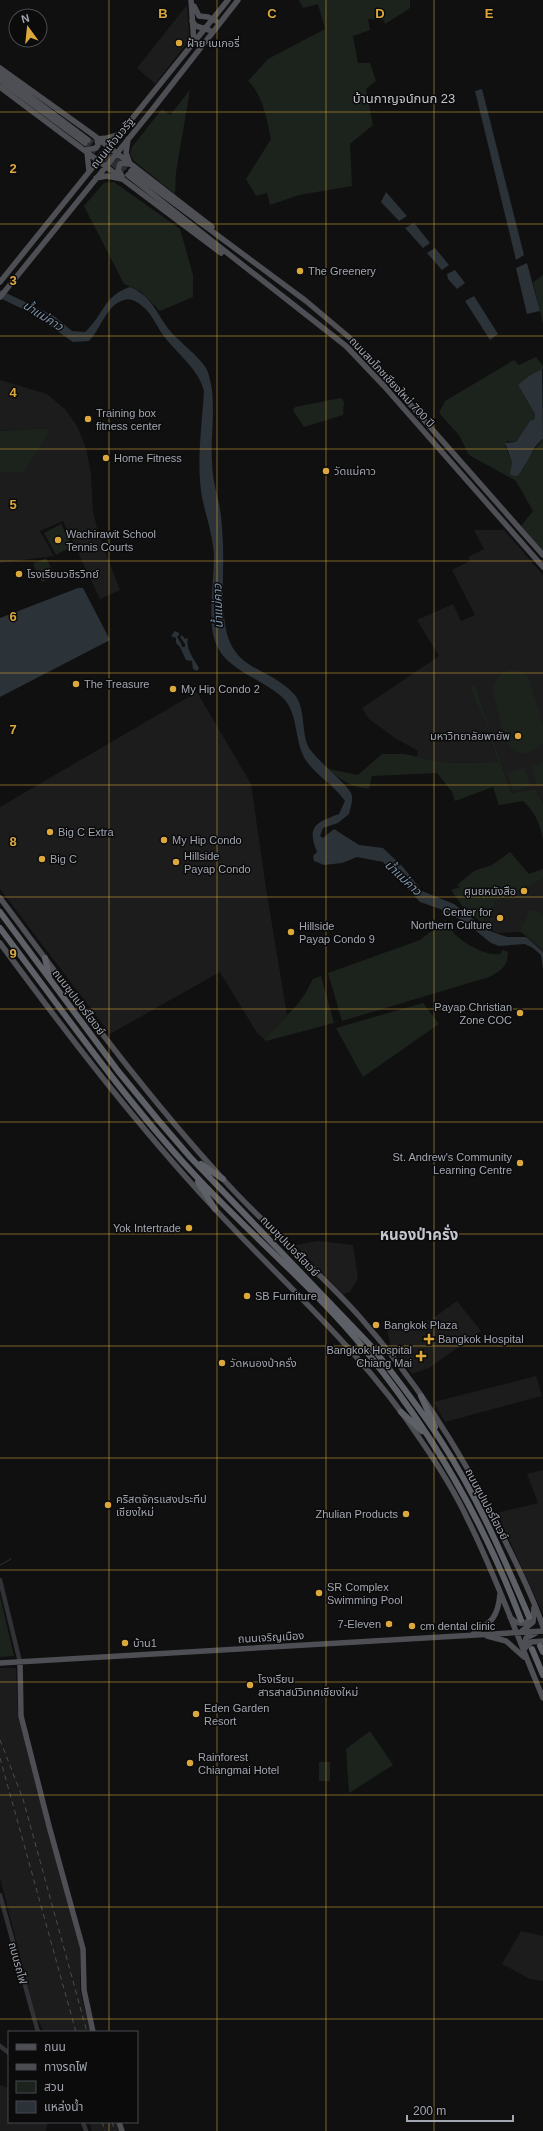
<svg xmlns="http://www.w3.org/2000/svg" width="543" height="2131" viewBox="0 0 543 2131" font-family="Helvetica,'Noto Sans Thai',sans-serif">
  <rect width="100%" height="100%" fill="#101011"/>
  <!-- built -->
  <path fill="#1c1c1d" d="M 187,5 L 189,35 L 187,43 L 155,84 L 137,68 Z
    M 0,380 L 47,394 L 66,410 L 77,426 L 86,448 L 91,474 L 93,512 L 99,536 L 120,590 L 100,599 L 63,521 L 40,531 L 54,556 L 0,563 L 0,473 L 18,471 L 51,428 L 0,431 Z
    M 474,530 L 504,530 L 543,575 L 543,803 L 536,789 L 511,793 L 475,684 L 471,687 L 486,724 L 498,762 L 448,763 L 417,757 L 418,751 L 395,738 L 369,719 L 362,708 L 439,656 L 417,620 L 453,604 L 461,621 L 475,615 L 452,570 L 470,561 L 468,557 L 484,549 Z
    M 197,692 L 251,784 L 266,888 L 287,1015 L 264,1039 L 257,1033 L 220,972 L 110,1034 L 0,889 L 0,807 Z
    M 543,879 L 543,952 L 521,932 L 497,933 L 482,923 L 496,901 Z
    M 318,1241 L 353,1245 L 358,1278 L 350,1292 L 343,1294 L 295,1245 Z
    M 457,1301 L 481,1331 L 429,1368 L 412,1374 L 391,1347 L 387,1330 L 432,1319 Z
    M 536,1376 L 542,1396 L 445,1422 L 434,1402 Z
    M 543,1470 L 543,1614 L 497,1513 L 538,1503 L 527,1474 Z
    M 0,1668 L 16,1668 L 18,1716 L 80,1949 L 80,1990 L 91,2032 L 44,2032 L 35,2014 L 0,1878 Z
    M 521,1931 L 543,1936 L 543,1981 L 530,1979 L 502,1964 Z
    M 0,2085 L 9,2088 L 9,2122 L 48,2122 L 46,2131 L 0,2131 Z
    M 89,2122 L 117,2122 L 119,2131 L 92,2131 Z"/>
  <!-- green -->
  <path fill="#1c231d" d="M 299,0 L 410,0 L 410,8 L 385,24 L 384,20 L 368,19 L 370,30 L 353,36 L 358,63 L 370,63 L 376,81 L 366,89 L 373,125 L 350,144 L 352,186 L 299,195 L 270,205 L 267,193 L 256,196 L 246,179 L 271,139 C 267,121 263,94 248,81 L 268,59 L 325,29 L 318,4 L 303,8 Z
    M 190,90 L 176,172 L 175,194 L 134,161 L 130,154 L 132,147 L 162,109 L 170,115 Z
    M 114,182 L 180,229 L 193,275 L 193,297 L 160,311 L 140,291 L 124,284 L 84,206 L 104,183 Z
    M 543,275 L 543,324 L 533,282 Z
    M 536,357 L 543,366 L 543,370 L 542,369 L 518,385 L 535,414 L 535,419 L 530,421 L 516,442 L 507,441 L 505,446 L 512,462 L 511,475 L 523,470 L 530,455 L 543,439 L 543,551 L 521,526 L 533,511 L 516,481 L 469,455 L 459,435 L 439,413 L 445,401 L 514,360 L 519,365 Z
    M 341,398 L 344,402 L 343,415 L 304,427 L 293,410 L 295,407 Z
    M 51,428 L 24,472 L 0,473 L 0,431 Z
    M 61,524 L 72,546 L 56,555 L 44,533 Z
    M 46,558 L 55,576 L 42,582 L 33,564 Z
    M 517,670 L 525,674 L 529,679 L 543,725 L 543,743 C 535,753 518,759 509,745 C 502,735 497,705 493,692 C 493,678 503,669 517,670 Z
    M 475,684 L 511,793 L 536,789 L 543,803 L 543,841 C 540,824 536,813 523,801 L 499,805 L 493,787 L 455,801 L 452,792 L 437,773 L 372,776 L 369,789 C 351,787 342,781 328,769 L 358,775 L 382,754 L 404,754 L 448,763 L 498,762 L 486,724 L 470,687 Z
    M 543,762 L 543,784 L 537,786 L 532,766 Z
    M 525,768 L 530,786 L 513,791 L 508,773 Z
    M 510,852 L 529,874 L 543,869 L 543,879 L 496,901 L 482,923 L 463,907 L 451,890 L 460,887 L 457,885 L 474,871 L 492,865 Z
    M 535,910 L 543,916 L 543,949 L 521,932 L 521,924 L 526,921 L 528,912 Z
    M 446,920 L 443,929 L 451,929 C 457,941 487,957 500,954 L 503,950 L 508,952 C 508,966 501,971 489,977 L 342,1021 L 328,973 L 420,940 Z
    M 321,976 L 334,1023 L 266,1041 L 264,1039 L 296,1006 L 305,994 L 313,979 Z
    M 423,1003 L 439,1024 L 363,1077 L 336,1028 Z
    M 0,1596 L 14,1656 L 0,1657 Z
    M 370,1731 L 393,1765 L 349,1793 L 346,1749 Z
    M 319,1762 L 330,1762 L 330,1781 L 319,1781 Z"/>
  <!-- water -->
  <path fill="#2b3238" d="M 482,89 L 524,255 L 516,260 L 475,91 Z
    M 386,192 L 407,216 L 399,221 L 381,202 Z
    M 414,223 L 430,243 L 423,248 L 405,228 Z
    M 435,248 L 449,265 L 442,270 L 427,253 Z
    M 527,263 L 540,311 L 527,314 L 516,268 Z
    M 455,270 L 465,283 L 457,289 L 448,279 L 447,274 Z
    M 130,287 C 149,294 156,311 167,327 C 176,340 201,357 207,370 C 218,398 210,432 212,462 C 212,476 216,490 219,504 C 222,517 222,531 223,544 C 224,571 221,598 225,624 C 232,671 265,665 293,693 C 306,706 301,730 308,746 C 315,760 351,786 352,796 C 353,802 350,809 349,814 L 338,823 L 323,828 L 320,836 L 323,838 L 334,829 L 359,845 L 383,848 L 403,867 L 422,891 L 454,904 L 487,930 L 507,937 L 526,937 L 543,952 L 543,969 L 541,955 L 533,948 L 525,944 L 499,946 L 491,943 L 465,922 L 440,909 L 420,902 L 383,862 L 357,857 L 342,863 L 324,865 L 314,861 L 313,856 L 317,852 C 306,826 317,822 339,814 L 345,801 C 335,786 318,777 307,762 C 293,743 300,712 281,696 C 258,676 223,670 214,638 C 208,618 214,579 214,556 C 213,535 206,517 202,497 C 196,463 202,426 204,391 C 199,369 176,353 163,335 C 156,325 151,312 141,305 C 136,301 130,298 124,300 C 106,305 101,329 89,341 L 73,342 L 31,313 L 0,298 L 0,290 L 54,316 L 72,331 L 85,332 C 104,315 103,296 130,287 Z
    M 474,296 L 498,334 L 490,340 L 465,301 Z
    M 542,369 L 543,439 C 531,447 528,466 517,476 L 510,475 L 512,462 L 505,443 L 516,442 L 530,421 L 535,419 L 535,414 L 518,385 L 529,376 Z
    M 78,588 L 83,588 L 110,640 L 0,697 L 0,618 Z
    M 175,631 L 179,633 L 179,635 L 177,637 L 181,643 L 182,647 L 185,647 L 185,644 L 180,637 L 182,635 L 185,639 L 188,638 C 185,648 194,659 199,668 L 197,671 L 193,669 L 192,661 L 186,660 L 180,647 L 176,643 L 176,638 L 171,636 Z"/>
  <g fill="none" stroke-linecap="round" stroke-linejoin="round">
    <!-- stream -->
    <path stroke="#2b3238" stroke-width="1" d="M 0,1565 L 11,1559"/>
    <!-- major-tunnel -->
    <path stroke="#2d2e31" stroke-width="5.5" stroke-dasharray="5.5 3" stroke-linecap="butt" d="M 88,140 L 131,171
      M 85,143 L 128,175"/>
    <!-- minor -->
    <path stroke="#313235" stroke-width="4.5" d="M 0,1580 L 20,1662
      M 0,1895 L 38,2032
      M 0,2046 L 9,2053
      M 83,2122 L 86,2131"/>
    <!-- major -->
    <path stroke="#4d4f54" stroke-width="5.5" d="M 191,0 L 194,43
      M 194,6 L 199,16 L 208,17 L 216,21
      M 192,21 L 196,26 L 209,30
      M 0,68 L 92,134 L 212,227
      M 0,74 L 88,140
      M 0,80 L 85,143
      M 0,87 L 221,253
      M 97,139 L 107,138 L 118,135
      M 128,139 L 126,153 L 130,164
      M 86,150 L 96,148 L 98,145 L 97,139
      M 87,152 L 89,171
      M 131,171 L 306,301 L 357,344 L 543,555
      M 128,175 L 346,346 L 384,386 L 543,567
      M 122,176 L 118,170 L 120,164 L 124,163 L 129,164
      M 96,178 L 107,176 L 122,179
      M 0,282 L 228,0
      M 0,297 L 152,110 L 238,0
      M 0,898 C 72,994 142,1091 223,1179 C 266,1227 316,1268 359,1316 C 420,1385 469,1464 508,1547 C 521,1573 534,1600 543,1627
      M 0,943 C 67,1034 136,1124 213,1207 C 284,1284 362,1351 420,1439 C 438,1465 455,1492 468,1520 C 497,1578 518,1639 543,1698
      M 510,1617 C 518,1626 528,1625 534,1615
      M 522,1631 L 533,1622 L 534,1607
      M 473,1634 C 492,1622 498,1617 500,1594
      M 487,1636 L 506,1641 L 524,1657
      M 525,1648 L 531,1642 L 543,1641
      M 524,1650 L 526,1638 L 536,1633
      M 20,1662 L 21,1716 L 49,1826 L 83,1949 L 84,1990 L 93,2032
      M 0,1663 L 543,1631
      M 119,2122 L 122,2131"/>
    <!-- highway -->
    <path stroke="#5d6066" stroke-width="6" d="M 0,912 L 118,1071 L 159,1121 L 190,1157 L 373,1348 C 396,1378 420,1408 441,1441 C 477,1496 503,1556 529,1617
      M 0,928 C 62,1010 122,1096 192,1172 C 248,1233 314,1287 366,1351 C 432,1432 484,1522 521,1620
      M 45,958 L 49,976
      M 201,1164 L 223,1179
      M 198,1182 L 215,1209
      M 421,1396 L 435,1427
      M 401,1412 L 422,1431
      M 540,1646 L 543,1652
      M 532,1649 L 543,1675"/>
    <!-- rail -->
    <path stroke="#4a4c50" stroke-width="1" stroke-dasharray="5 4" stroke-linecap="butt" d="M 0,1740 L 23,1799 L 87,2032
      M 0,1758 L 76,2032
      M 102,2122 L 105,2131
      M 112,2122 L 115,2131"/>
  </g>
  <!-- grid -->
  <path fill="none" stroke="#dca83c" stroke-width="1" stroke-opacity="0.55" d="M 109,0 L 109,2032M 217,0 L 217,2131M 326,0 L 326,2131M 434,0 L 434,2131M 0,112 L 543,112M 0,224 L 543,224M 0,336 L 543,336M 0,449 L 543,449M 0,561 L 543,561M 0,673 L 543,673M 0,785 L 543,785M 0,897 L 543,897M 0,1009 L 543,1009M 0,1122 L 543,1122M 0,1234 L 543,1234M 0,1346 L 543,1346M 0,1458 L 543,1458M 0,1570 L 543,1570M 0,1682 L 543,1682M 0,1795 L 543,1795M 0,1907 L 543,1907M 0,2019 L 543,2019M 109,2122 L 109,2131"/>
  <!-- markers -->
  <g fill="#dca83c" stroke="#0b0b0c" stroke-width="1.5">
    <circle cx="179" cy="43" r="4"/>
    <circle cx="300" cy="271" r="4"/>
    <circle cx="88" cy="419" r="4"/>
    <circle cx="106" cy="458" r="4"/>
    <circle cx="326" cy="471" r="4"/>
    <circle cx="58" cy="540" r="4"/>
    <circle cx="19" cy="574" r="4"/>
    <circle cx="76" cy="684" r="4"/>
    <circle cx="173" cy="689" r="4"/>
    <circle cx="518" cy="736" r="4"/>
    <circle cx="50" cy="832" r="4"/>
    <circle cx="164" cy="840" r="4"/>
    <circle cx="42" cy="859" r="4"/>
    <circle cx="176" cy="862" r="4"/>
    <circle cx="524" cy="891" r="4"/>
    <circle cx="500" cy="918" r="4"/>
    <circle cx="291" cy="932" r="4"/>
    <circle cx="520" cy="1013" r="4"/>
    <circle cx="520" cy="1163" r="4"/>
    <circle cx="189" cy="1228" r="4"/>
    <circle cx="247" cy="1296" r="4"/>
    <circle cx="376" cy="1325" r="4"/>
    <path d="M427 1333h4v4h4v4h-4v4h-4v-4h-4v-4h4z"/>
    <path d="M419 1350h4v4h4v4h-4v4h-4v-4h-4v-4h4z"/>
    <circle cx="222" cy="1363" r="4"/>
    <circle cx="108" cy="1505" r="4"/>
    <circle cx="406" cy="1514" r="4"/>
    <circle cx="319" cy="1593" r="4"/>
    <circle cx="389" cy="1624" r="4"/>
    <circle cx="412" cy="1626" r="4"/>
    <circle cx="125" cy="1643" r="4"/>
    <circle cx="250" cy="1685" r="4"/>
    <circle cx="196" cy="1714" r="4"/>
    <circle cx="190" cy="1763" r="4"/>
  </g>
  <g text-anchor="middle" dominant-baseline="central" stroke-width="3" stroke-linejoin="round" paint-order="stroke">
    <!-- poi labels -->
    <g font-size="11" fill="#a2a6b0" stroke="#0b0b0c" text-anchor="start">
      <text x="187" y="43">ฝ้าย เบเกอรี่</text>
      <text x="308" y="271">The Greenery</text>
      <text x="96" y="413">Training box<tspan x="96" dy="13">fitness center</tspan></text>
      <text x="114" y="458">Home Fitness</text>
      <text x="334" y="471">วัดแม่คาว</text>
      <text x="66" y="534">Wachirawit School<tspan x="66" dy="13">Tennis Courts</tspan></text>
      <text x="27" y="574">โรงเรียนวชิรวิทย์</text>
      <text x="84" y="684">The Treasure</text>
      <text x="181" y="689">My Hip Condo 2</text>
      <text x="510" y="736" text-anchor="end">มหาวิทยาลัยพายัพ</text>
      <text x="58" y="832">Big C Extra</text>
      <text x="172" y="840">My Hip Condo</text>
      <text x="184" y="856">Hillside<tspan x="184" dy="13">Payap Condo</tspan></text>
      <text x="50" y="859">Big C</text>
      <text x="516" y="891" text-anchor="end">ศูนยหนังสือ</text>
      <text x="492" y="912" text-anchor="end">Center for<tspan x="492" dy="13">Northern Culture</tspan></text>
      <text x="299" y="926">Hillside<tspan x="299" dy="13">Payap Condo 9</tspan></text>
      <text x="512" y="1007" text-anchor="end">Payap Christian<tspan x="512" dy="13">Zone COC</tspan></text>
      <text x="512" y="1157" text-anchor="end">St. Andrew's Community<tspan x="512" dy="13">Learning Centre</tspan></text>
      <text x="181" y="1228" text-anchor="end">Yok Intertrade</text>
      <text x="255" y="1296">SB Furniture</text>
      <text x="384" y="1325">Bangkok Plaza</text>
      <text x="438" y="1339">Bangkok Hospital</text>
      <text x="412" y="1350" text-anchor="end">Bangkok Hospital<tspan x="412" dy="13">Chiang Mai</tspan></text>
      <text x="230" y="1363">วัดหนองป่าครั่ง</text>
      <text x="116" y="1499">คริสตจักรแสงประทีป<tspan x="116" dy="13">เชียงใหม่</tspan></text>
      <text x="398" y="1514" text-anchor="end">Zhulian Products</text>
      <text x="327" y="1587">SR Complex<tspan x="327" dy="13">Swimming Pool</tspan></text>
      <text x="381" y="1624" text-anchor="end">7-Eleven</text>
      <text x="420" y="1626">cm dental clinic</text>
      <text x="133" y="1643">บ้าน1</text>
      <text x="258" y="1679">โรงเรียน<tspan x="258" dy="13">สารสาสน์วิเทศเชียงใหม่</tspan></text>
      <text x="204" y="1708">Eden Garden<tspan x="204" dy="13">Resort</tspan></text>
      <text x="198" y="1757">Rainforest<tspan x="198" dy="13">Chiangmai Hotel</tspan></text>
    </g>
    <!-- street labels -->
    <g font-size="11" fill="#a2a6b0" stroke="#0b0b0c">
      <text transform="translate(112 143) rotate(-51)">ถนนแก้วนวรัฐ</text>
      <text transform="translate(392 382) rotate(47)">ถนนสมโภชเชียงใหม่ 700 ปี</text>
      <text transform="translate(79 1002) rotate(53)">ถนนซุปเปอร์ไฮเวย์</text>
      <text transform="translate(290 1246) rotate(46)">ถนนซุปเปอร์ไฮเวย์</text>
      <text transform="translate(487 1504) rotate(62)">ถนนซุปเปอร์ไฮเวย์</text>
      <text transform="translate(271 1637) rotate(-3)">ถนนเจริญเมือง</text>
      <text transform="translate(18 1963) rotate(75)">ถนนรถไฟ</text>
    </g>
    <!-- water labels -->
    <g font-size="12" font-style="italic" fill="#7c93a8" stroke="#0b0b0c">
      <text transform="translate(43 316) rotate(32)">น้ำแม่คาว</text>
      <text transform="translate(218 606) rotate(-92)">น้ำแม่คาว</text>
      <text transform="translate(403 878) rotate(43)">น้ำแม่คาว</text>
    </g>
    <!-- quarter labels -->
    <g font-size="13" fill="#c3c5cd" stroke="#0b0b0c">
      <text x="404" y="98">บ้านกาญจน์กนก 23</text>
    </g>
    <!-- district labels -->
    <g font-size="15" font-weight="bold" fill="#c3c5cd" stroke="#0b0b0c">
      <text x="419" y="1234">หนองป่าครั่ง</text>
    </g>
  </g>
  <g font-size="13" text-anchor="middle" font-weight="bold" fill="#dca83c" stroke="#0b0b0c" stroke-width="3" stroke-linejoin="round" paint-order="stroke">
    <text x="163" y="18">B</text>
    <text x="272" y="18">C</text>
    <text x="380" y="18">D</text>
    <text x="489" y="18">E</text>
    <text x="13" y="173">2</text>
    <text x="13" y="285">3</text>
    <text x="13" y="397">4</text>
    <text x="13" y="509">5</text>
    <text x="13" y="621">6</text>
    <text x="13" y="734">7</text>
    <text x="13" y="846">8</text>
    <text x="13" y="958">9</text>
  </g>
  <!-- legend -->
  <rect x="8" y="2031" width="130" height="92" fill="#0b0b0c" stroke="#47494e"/>
  <rect x="16" y="2044" width="20" height="6" fill="#4d4f54" stroke="#47494e"/>
  <text x="44" y="2051" font-size="12" fill="#a2a6b0">ถนน</text>
  <rect x="16" y="2064" width="20" height="6" fill="#4a4c50" stroke="#47494e"/>
  <text x="44" y="2071" font-size="12" fill="#a2a6b0">ทางรถไฟ</text>
  <rect x="16" y="2081" width="20" height="12" fill="#1c231d" stroke="#47494e"/>
  <text x="44" y="2091" font-size="12" fill="#a2a6b0">สวน</text>
  <rect x="16" y="2101" width="20" height="12" fill="#2b3238" stroke="#47494e"/>
  <text x="44" y="2111" font-size="12" fill="#a2a6b0">แหล่งน้ำ</text>
  <!-- north arrow -->
  <g transform="translate(28 28) rotate(345)"><circle r="19" fill="#0b0b0c" stroke="#47494e"/>
  <path d="M0-3L7 15L0 10L-7 15Z" fill="#dca83c"/>
  <text y="-6" font-size="11" font-weight="bold" text-anchor="middle" fill="#a2a6b0">N</text>
  </g>
  <!-- scale -->
  <path d="M407 2115v6h106v-6" fill="none" stroke="#a2a6b0" stroke-width="2"/>
  <text x="413" y="2115" font-size="12" fill="#a2a6b0" stroke="#0b0b0c" stroke-width="3" paint-order="stroke">200 m</text>
</svg>
